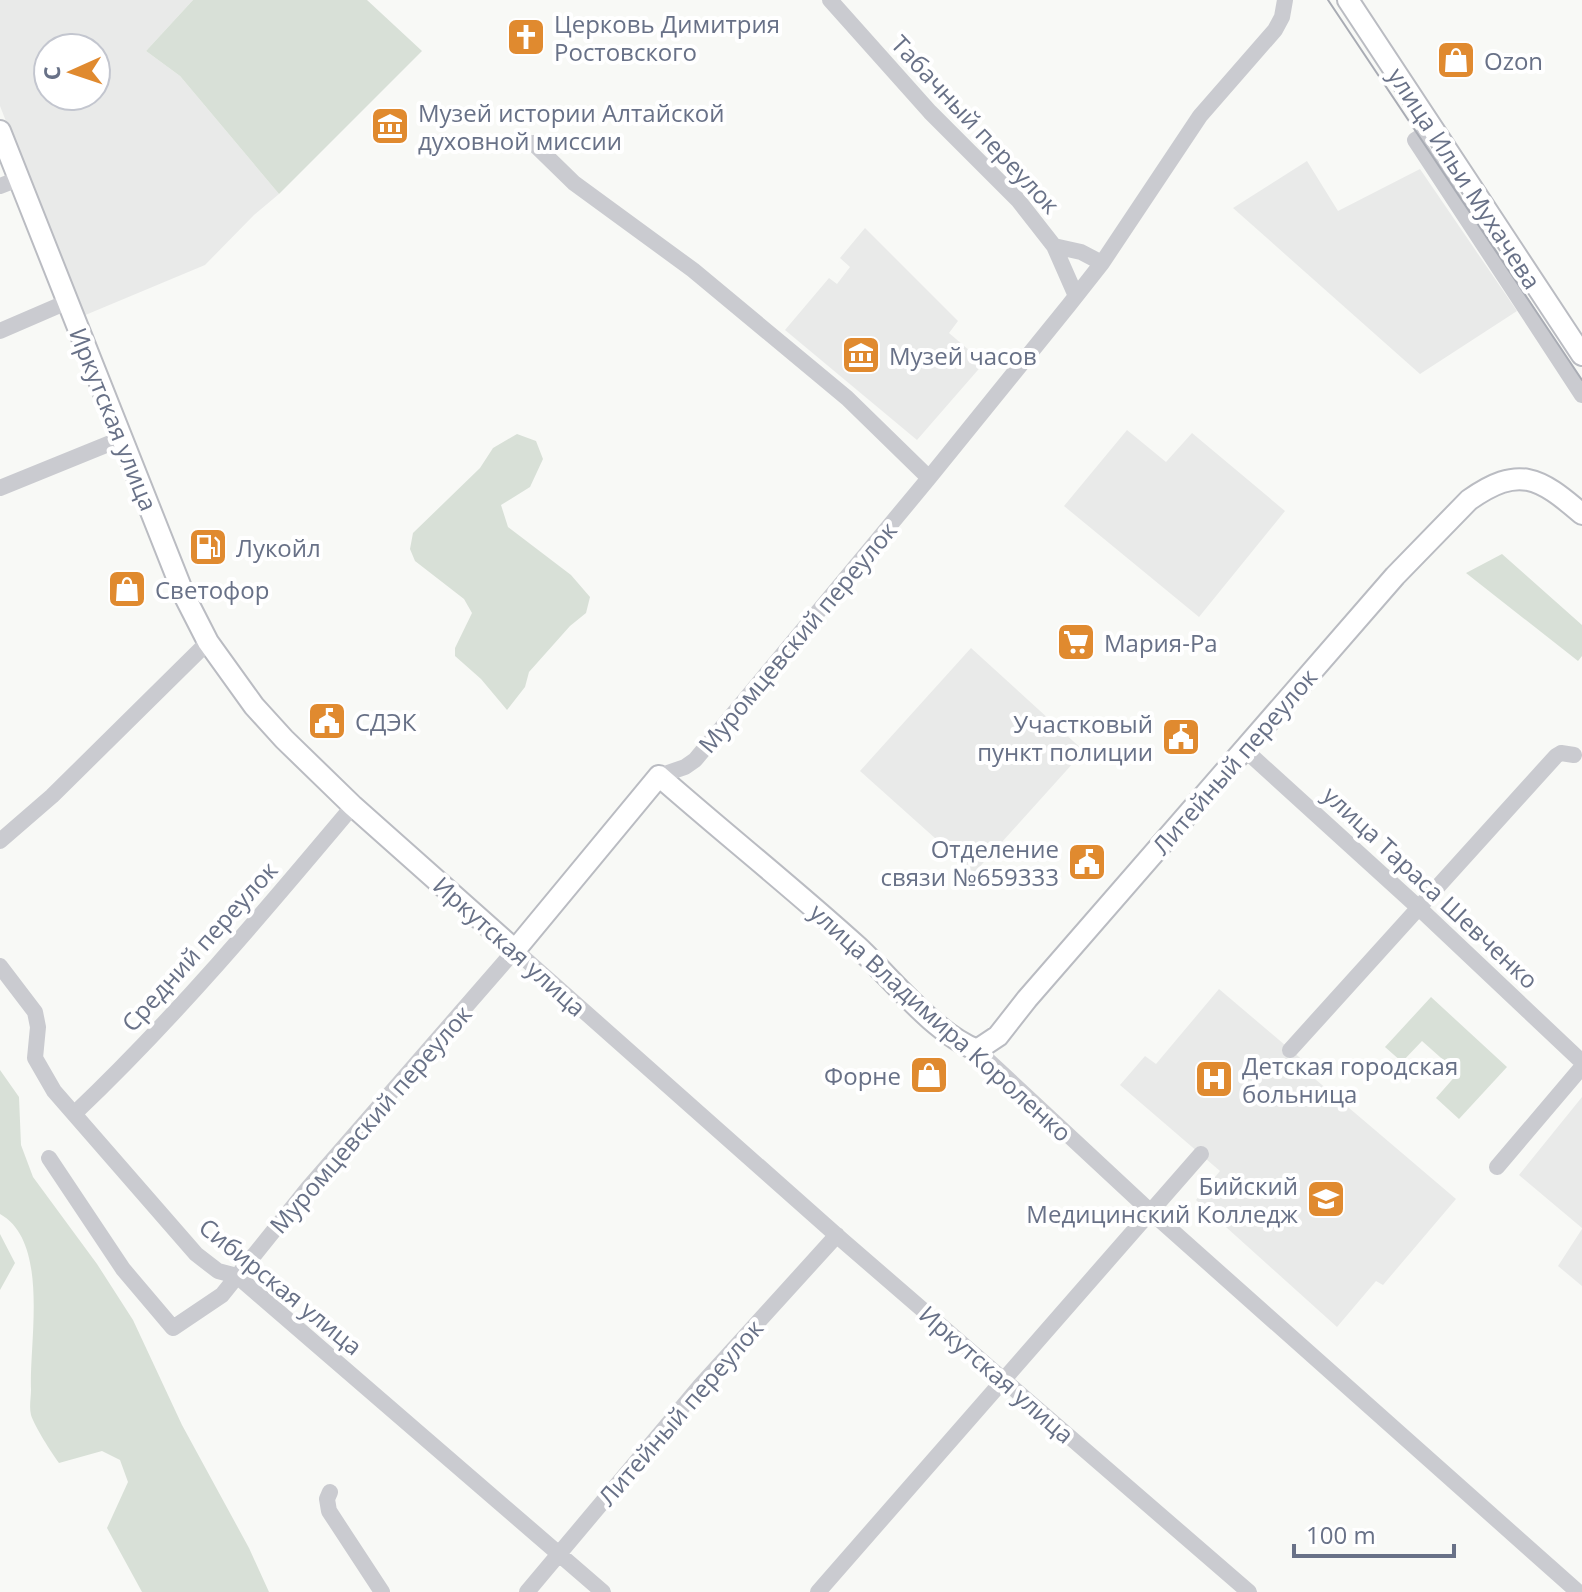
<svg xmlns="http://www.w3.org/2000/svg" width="1582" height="1592" viewBox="0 0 1582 1592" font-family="'Open Sans',sans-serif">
  <rect width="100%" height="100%" fill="#f8f9f6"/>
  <!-- built -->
  <path fill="#e9eae9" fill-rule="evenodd" d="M 0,0 L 193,0 L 146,51 L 180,76 L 279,194 L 254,215 L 205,265 L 83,316 L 0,106 ZM 48,48 L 96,48 L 96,96 L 48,96 Z
    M 1307,161 L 1338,211 L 1420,169 L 1517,311 L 1420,374 L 1233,208 Z
    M 865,228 L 958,321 L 949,333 L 984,363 L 917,440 L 785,330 L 829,278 L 837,284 L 850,267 L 840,258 Z
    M 1127,430 L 1166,462 L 1192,433 L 1285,511 L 1199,617 L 1064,506 Z
    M 971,648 L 1084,751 L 974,873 L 860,771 Z
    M 1219,989 L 1312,1068 L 1308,1073 L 1456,1199 L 1383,1285 L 1376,1281 L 1337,1327 L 1196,1200 L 1220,1171 L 1120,1085 L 1145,1056 L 1156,1064 Z
    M 1582,1097 L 1582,1228 L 1519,1175 Z
    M 1582,1229 L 1582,1286 L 1558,1266 Z"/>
  <!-- green -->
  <path fill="#d8e0d7" d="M 193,0 L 367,0 L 422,51 L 279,194 L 180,76 L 146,51 Z
    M 517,434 L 536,441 L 543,459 L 530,487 L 501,505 L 508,527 L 571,575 L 590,597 L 586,613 L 570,626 L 529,672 L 525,687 L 507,710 L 481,679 L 455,656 L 455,648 L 472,613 L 464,599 L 415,561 L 410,549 L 413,533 L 480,468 L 493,448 Z
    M 1502,554 L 1582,625 L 1582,656 L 1578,661 L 1466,573 Z
    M 1431,997 L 1507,1067 L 1459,1119 L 1436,1098 L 1458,1073 L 1422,1041 L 1402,1062 L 1385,1047 Z
    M 0,1070 L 19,1097 L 21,1145 L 33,1177 L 97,1264 L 133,1320 L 182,1425 L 249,1548 L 269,1592 L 142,1592 L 107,1528 L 128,1482 L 120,1460 L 102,1451 L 59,1463 C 51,1452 35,1427 31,1415 C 29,1407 31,1397 31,1390 C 29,1341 50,1242 0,1214 Z
    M 0,1234 L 15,1263 L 0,1290 Z"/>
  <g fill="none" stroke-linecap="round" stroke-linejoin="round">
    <defs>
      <path id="major" d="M 1348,0 L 1582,355
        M 0,131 L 184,595 L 208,642 L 254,706 L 284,739 L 353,806 L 515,950 L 659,776 C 725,834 793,888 858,947 C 892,979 934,1033 977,1050 L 998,1036 L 1027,999 L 1395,576 L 1469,500 C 1519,465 1539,477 1582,514"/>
    </defs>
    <!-- major casing -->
    <use href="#major" stroke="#babcc2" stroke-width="24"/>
    <!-- minor -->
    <path stroke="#cacbd0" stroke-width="16" d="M 830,0 L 930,112 L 1018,200 L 1054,246
      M 1433,129 L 1415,140 L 1582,395
      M 533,143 L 574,183 L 693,270 L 847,398 L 929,478
      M 0,186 L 18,179
      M 1076,296 L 1054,246 L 1081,252 L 1102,263
      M 0,331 L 67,302
      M 0,488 L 123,438
      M 1244,749 L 1419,908 L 1582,1062
      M 659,776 L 685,767 L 695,760 L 929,478 L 1069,305 L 1102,263 L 1200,116 L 1275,30 L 1282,17 L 1285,0
      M 0,841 L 52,796 L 208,642
      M 0,966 L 35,1012 L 38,1027 L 35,1058 L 54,1091 L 196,1254 L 218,1271 L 237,1276 L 603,1592
      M 977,1050 L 1151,1212 L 1578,1592
      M 1290,1050 L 1556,756 L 1561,753 L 1574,755
      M 75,1113 C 176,1017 264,912 353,806
      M 49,1158 L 123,1269 L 173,1328 L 222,1295 L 308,1188 L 515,950 L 842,1240 L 1249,1592
      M 1497,1167 L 1582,1067
      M 330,1492 L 327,1499 L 329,1511 L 382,1592
      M 527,1592 L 700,1386 L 837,1235
      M 818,1592 L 1201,1154"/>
    <!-- major -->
    <use href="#major" stroke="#fff" stroke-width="20"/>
    <!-- tram -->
    <path stroke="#a9acb4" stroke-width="2" d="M 1328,0 L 1582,380"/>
  </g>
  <!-- icons -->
  <defs>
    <symbol id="church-square" viewBox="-11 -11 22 22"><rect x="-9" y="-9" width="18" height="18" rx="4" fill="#e08a2f" stroke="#fff"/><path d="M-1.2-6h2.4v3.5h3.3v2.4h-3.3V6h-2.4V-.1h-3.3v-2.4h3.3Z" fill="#fff"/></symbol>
    <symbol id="shop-square" viewBox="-11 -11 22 22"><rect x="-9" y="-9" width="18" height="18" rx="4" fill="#e08a2f" stroke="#fff"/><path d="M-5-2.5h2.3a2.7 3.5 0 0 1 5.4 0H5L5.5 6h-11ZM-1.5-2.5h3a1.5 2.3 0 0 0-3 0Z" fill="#fff"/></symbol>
    <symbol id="museum-square" viewBox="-11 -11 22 22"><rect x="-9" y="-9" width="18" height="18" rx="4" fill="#e08a2f" stroke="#fff"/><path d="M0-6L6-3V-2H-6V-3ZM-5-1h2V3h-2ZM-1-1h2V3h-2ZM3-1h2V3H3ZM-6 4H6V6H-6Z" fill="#fff"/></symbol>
    <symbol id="fuel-square" viewBox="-11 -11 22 22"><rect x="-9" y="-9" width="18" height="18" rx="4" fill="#e08a2f" stroke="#fff"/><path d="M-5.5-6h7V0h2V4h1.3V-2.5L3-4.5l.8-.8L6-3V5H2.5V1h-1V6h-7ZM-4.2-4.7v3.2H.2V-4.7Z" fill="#fff"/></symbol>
    <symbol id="supermarket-square" viewBox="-11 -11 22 22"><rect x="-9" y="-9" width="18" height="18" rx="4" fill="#e08a2f" stroke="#fff"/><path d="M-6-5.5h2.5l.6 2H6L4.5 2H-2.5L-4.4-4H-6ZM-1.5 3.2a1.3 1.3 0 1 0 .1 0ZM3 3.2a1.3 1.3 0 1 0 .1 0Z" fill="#fff"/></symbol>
    <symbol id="civic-square" viewBox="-11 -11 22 22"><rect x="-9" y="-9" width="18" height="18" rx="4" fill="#e08a2f" stroke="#fff"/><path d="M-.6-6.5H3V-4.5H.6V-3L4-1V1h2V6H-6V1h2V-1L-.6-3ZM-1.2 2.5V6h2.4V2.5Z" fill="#fff"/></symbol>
    <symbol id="hospital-square" viewBox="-11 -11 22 22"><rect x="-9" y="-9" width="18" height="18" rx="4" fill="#e08a2f" stroke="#fff"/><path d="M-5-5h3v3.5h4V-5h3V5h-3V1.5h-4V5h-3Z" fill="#fff"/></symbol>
    <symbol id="university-square" viewBox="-11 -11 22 22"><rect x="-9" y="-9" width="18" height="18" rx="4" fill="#e08a2f" stroke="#fff"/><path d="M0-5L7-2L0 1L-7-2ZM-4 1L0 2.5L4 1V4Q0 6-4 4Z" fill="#fff"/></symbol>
  </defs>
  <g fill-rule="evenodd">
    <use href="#church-square" x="504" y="15" width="44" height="44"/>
    <use href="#shop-square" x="1434" y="38" width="44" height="44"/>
    <use href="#museum-square" x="368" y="104" width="44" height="44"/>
    <use href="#museum-square" x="839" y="333" width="44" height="44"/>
    <use href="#fuel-square" x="186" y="525" width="44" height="44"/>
    <use href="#shop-square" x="105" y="567" width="44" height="44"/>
    <use href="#supermarket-square" x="1054" y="620" width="44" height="44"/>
    <use href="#civic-square" x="305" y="699" width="44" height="44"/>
    <use href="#civic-square" x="1159" y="715" width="44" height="44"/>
    <use href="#civic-square" x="1065" y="840" width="44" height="44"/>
    <use href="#shop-square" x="907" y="1053" width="44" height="44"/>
    <use href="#hospital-square" x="1192" y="1057" width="44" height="44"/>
    <use href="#university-square" x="1304" y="1177" width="44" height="44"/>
  </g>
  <g text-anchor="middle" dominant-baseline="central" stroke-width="8" stroke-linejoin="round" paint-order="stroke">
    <!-- poi labels -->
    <g font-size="24" fill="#687187" stroke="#fff" text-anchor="start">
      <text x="554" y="23">Церковь Димитрия<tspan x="554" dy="28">Ростовского</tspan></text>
      <text x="1484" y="60">Ozon</text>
      <text x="418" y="112">Музей истории Алтайской<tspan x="418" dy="28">духовной миссии</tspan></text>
      <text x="889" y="355">Музей часов</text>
      <text x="236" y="547">Лукойл</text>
      <text x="155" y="589">Светофор</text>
      <text x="1104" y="642">Мария-Ра</text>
      <text x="355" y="721">СДЭК</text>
      <text x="1153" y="723" text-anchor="end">Участковый<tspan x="1153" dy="28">пункт полиции</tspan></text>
      <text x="1059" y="848" text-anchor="end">Отделение<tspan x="1059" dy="28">связи №659333</tspan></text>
      <text x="1242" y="1065">Детская городская<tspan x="1242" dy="28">больница</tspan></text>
      <text x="901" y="1075" text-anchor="end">Форне</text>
      <text x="1298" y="1185" text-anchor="end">Бийский<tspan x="1298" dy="28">Медицинский Колледж</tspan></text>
    </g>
    <!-- street labels -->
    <g font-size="24" fill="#687187" stroke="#fff">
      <text transform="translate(976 124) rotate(47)">Табачный переулок</text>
      <text transform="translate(1465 178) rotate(57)">улица Ильи Мухачева</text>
      <text transform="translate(114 419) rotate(68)">Иркутская улица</text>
      <text transform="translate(797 637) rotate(-50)">Муромцевский переулок</text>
      <text transform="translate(1234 761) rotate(-49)">Литейный переулок</text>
      <text transform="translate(1431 887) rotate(43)">улица Тараса Шевченко</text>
      <text transform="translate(199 946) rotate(-48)">Средний переулок</text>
      <text transform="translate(510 946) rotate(42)">Иркутская улица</text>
      <text transform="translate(941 1022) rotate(42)">улица Владимира Короленко</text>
      <text transform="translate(370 1119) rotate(-49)">Муромцевский переулок</text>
      <text transform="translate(281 1286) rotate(39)">Сибирская улица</text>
      <text transform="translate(997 1374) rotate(41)">Иркутская улица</text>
      <text transform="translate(680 1412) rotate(-49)">Литейный переулок</text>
    </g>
  </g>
  <!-- north arrow -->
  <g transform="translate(72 72) rotate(267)"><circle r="38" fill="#ffffff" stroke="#c3c6cf" stroke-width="2"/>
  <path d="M0-6L14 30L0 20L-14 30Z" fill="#e08a2f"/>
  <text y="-12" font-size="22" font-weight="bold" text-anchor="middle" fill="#687187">С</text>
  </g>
  <!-- scale -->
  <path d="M1294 1544v12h160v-12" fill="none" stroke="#687187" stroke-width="4"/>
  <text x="1306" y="1544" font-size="24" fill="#687187" stroke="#ffffff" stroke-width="6" paint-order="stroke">100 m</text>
</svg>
